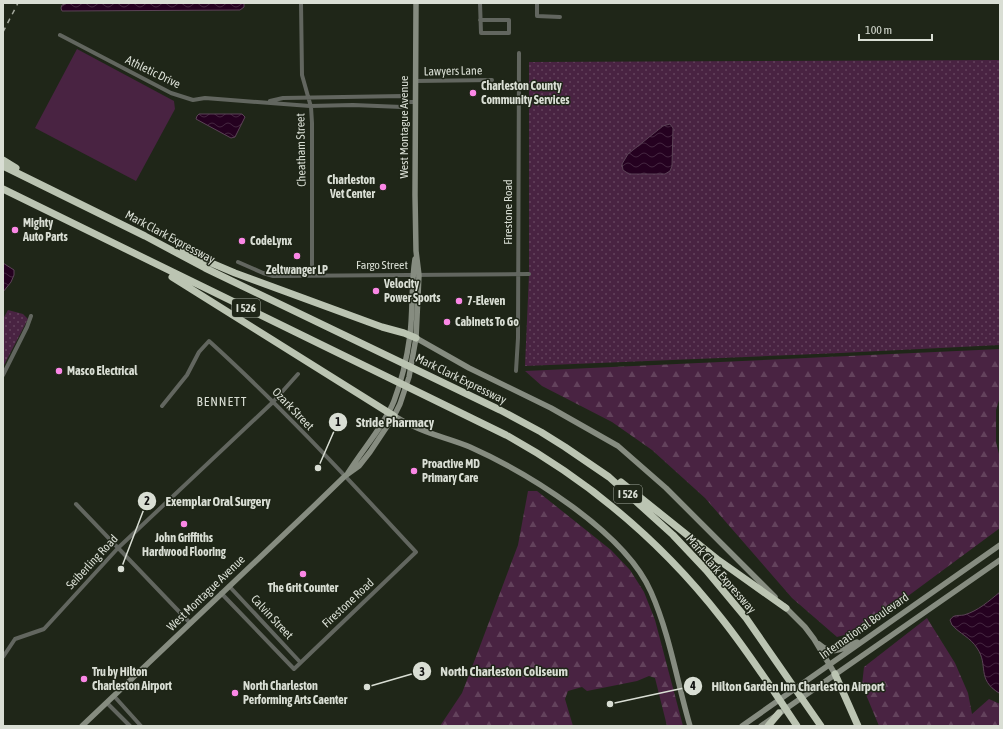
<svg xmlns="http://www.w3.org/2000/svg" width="1003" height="729" viewBox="0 0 1003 729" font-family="'Asap Condensed',sans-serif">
  <defs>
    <pattern id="grass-dots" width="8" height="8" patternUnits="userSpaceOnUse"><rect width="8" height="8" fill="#492342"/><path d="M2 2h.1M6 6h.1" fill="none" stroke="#63425c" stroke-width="1.8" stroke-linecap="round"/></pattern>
    <pattern id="forest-firs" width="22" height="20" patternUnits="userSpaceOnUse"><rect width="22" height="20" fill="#492342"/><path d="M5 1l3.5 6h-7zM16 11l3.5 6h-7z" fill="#63425c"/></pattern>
    <pattern id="water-waves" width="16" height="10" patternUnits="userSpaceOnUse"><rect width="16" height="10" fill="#250120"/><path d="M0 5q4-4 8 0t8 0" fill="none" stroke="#442640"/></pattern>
  </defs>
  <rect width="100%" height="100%" fill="#1f2618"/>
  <!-- grass -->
  <path fill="url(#grass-dots)" d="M 1000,60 L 1000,345 L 840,353 L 525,366 L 529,274 L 529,62 Z
    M 8,310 L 23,314 L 28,319 L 3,367 L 3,319 Z"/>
  <!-- forest -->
  <path fill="url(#forest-firs)" d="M 1000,349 L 1000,397 L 996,410 L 996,442 L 1000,458 L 1000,528 L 862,630 L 837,637 L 792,598 L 705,498 L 652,450 L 612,422 L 542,386 L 525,371 Z
    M 528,491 L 537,491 L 611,550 L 630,570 L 644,592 L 655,620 L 683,726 L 667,726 L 655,678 L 649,676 L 637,681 L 587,691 L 582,687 L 568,691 L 565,699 L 573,726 L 440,726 L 462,693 L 477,654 L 518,545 Z
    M 927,618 L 955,663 L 968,693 L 972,714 L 989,699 L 1000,704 L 1000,726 L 879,726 L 862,685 L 864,667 Z"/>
  <!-- garden -->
  <path fill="#492342" d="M 77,49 L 174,101 L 175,109 L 136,181 L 35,128 Z"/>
  <!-- water -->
  <path fill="url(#water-waves)" stroke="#5b4356" d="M 68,3 L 244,3 L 244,7 L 240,10 L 62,11 L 61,8 L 62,5 Z
    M 199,114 L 242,114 L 245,117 L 235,137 L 231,138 L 196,119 L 197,116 Z
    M 670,124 L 673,128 L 672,166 L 670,171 L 665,174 L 629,174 L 623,170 L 622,164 L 628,154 L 663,126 Z
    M 3,263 L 14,270 L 14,275 L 11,282 L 3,292 Z
    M 1000,592 L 1000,693 L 999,693 C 976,679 989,665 977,648 C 971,638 959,633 952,625 L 950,620 C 954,614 958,616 964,615 C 978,611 989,601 1000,592 Z"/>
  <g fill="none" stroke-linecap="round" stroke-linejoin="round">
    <!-- street -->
    <path stroke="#62665f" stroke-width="4" d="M 301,3 L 302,75 L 311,107 L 312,123 L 312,275
      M 480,3 L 481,33 L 509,33 L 509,20 L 480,20
      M 537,3 L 537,16 L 560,17
      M 60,35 L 171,93 L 193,100 L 205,98 L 310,106 L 353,105 L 402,107 L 408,102 L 415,102
      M 415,81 L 492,80
      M 270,101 L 283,98 L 403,96 L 408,102
      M 238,262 L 263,273 L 273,276 L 529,274
      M 516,371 L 518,338 L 519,53
      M 3,375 L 27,327 L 31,316
      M 162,406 L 187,375 L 199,352 L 209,341 C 282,407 349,480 416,552 L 294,669 L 221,593
      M 76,504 L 190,623
      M 229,586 L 300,662
      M 3,657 L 15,639 L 44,629 L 118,548 L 273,402 L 298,374
      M 114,696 L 141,726
      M 107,703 L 130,726"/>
    <!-- secondary -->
    <path stroke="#868c80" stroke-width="5.5" d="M 416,338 L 469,368 L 551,408 L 618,446 L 666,488 L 775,597
      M 394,416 C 400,419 406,423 413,426 C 431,435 451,439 470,447 C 528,473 625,532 651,592 C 670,635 677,682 690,726
      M 348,473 C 362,450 384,426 394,401 C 402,380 407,357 410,335 C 413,310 411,284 415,259
      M 784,606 L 805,627 L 814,639 L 835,674
      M 819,644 C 833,656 842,649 857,642
      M 82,726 L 313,507 L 345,476 L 359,466 L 370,452 L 394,416 L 400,404 L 409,377 L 416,338 L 419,275 L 416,251 L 415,195 L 416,3
      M 742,726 L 1000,545
      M 761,726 L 1000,560"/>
    <!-- highway -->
    <path stroke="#bbc4b2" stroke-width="7" d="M 3,160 L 16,168
      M 3,166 L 145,236 L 205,268 L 500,410 L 541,432 L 565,447 L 609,477 L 673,535 L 706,570 L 746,618 L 821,726
      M 3,189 L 506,435 C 591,482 662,542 722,619 C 749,653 773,690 797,726
      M 183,251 L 235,273 L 382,327 L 404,333 L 416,338
      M 172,277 L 394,416
      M 621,482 L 717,559 L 786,608
      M 835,674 L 858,726
      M 768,726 L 779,713"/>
    <!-- rail -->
    <path stroke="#a4a99e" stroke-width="1.5" stroke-dasharray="5 5" stroke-linecap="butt" d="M 3,32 L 18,3"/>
  </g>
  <!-- markers -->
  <g fill="#fb87e6" stroke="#1f2618" stroke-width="1.5">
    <circle cx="473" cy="93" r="4"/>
    <circle cx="383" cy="187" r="4"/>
    <circle cx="15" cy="230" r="4"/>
    <circle cx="242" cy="241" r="4"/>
    <circle cx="297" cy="256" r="4"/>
    <circle cx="376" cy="291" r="4"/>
    <circle cx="459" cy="301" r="4"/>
    <circle cx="447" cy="322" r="4"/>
    <circle cx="59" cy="371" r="4"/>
    <circle cx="414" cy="471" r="4"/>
    <circle cx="184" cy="524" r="4"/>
    <circle cx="303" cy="574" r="4"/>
    <circle cx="84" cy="679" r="4"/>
    <circle cx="235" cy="693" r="4"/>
  </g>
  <g text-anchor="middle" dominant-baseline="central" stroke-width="3" stroke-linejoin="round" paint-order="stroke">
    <!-- shield labels -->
    <g fill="#1f2618" stroke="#a1a79c" stroke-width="1">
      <rect x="232" y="299" width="28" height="18" rx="3"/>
      <rect x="614" y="485" width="28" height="18" rx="3"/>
    </g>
    <g font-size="11" font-weight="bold" fill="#d9ded4">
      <text x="246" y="308">I 526</text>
      <text x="628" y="494">I 526</text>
    </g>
    <!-- street labels -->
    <g font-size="12" fill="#d9ded4" stroke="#1f2618">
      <text transform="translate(453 71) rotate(-1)">Lawyers Lane</text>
      <text transform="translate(153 72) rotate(26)">Athletic Drive</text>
      <text transform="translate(404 127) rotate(-90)">West Montague Avenue</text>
      <text transform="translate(301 150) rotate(-91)">Cheatham Street</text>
      <text transform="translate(508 212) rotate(-90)">Firestone Road</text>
      <text transform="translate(170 237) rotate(28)">Mark Clark Expressway</text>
      <text x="382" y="265">Fargo Street</text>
      <text transform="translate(461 379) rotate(26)">Mark Clark Expressway</text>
      <text transform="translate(293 409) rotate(46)">Ozark Street</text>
      <text transform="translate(92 562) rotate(-47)">Seiberling Road</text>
      <text transform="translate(721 574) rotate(49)">Mark Clark Expressway</text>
      <text transform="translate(206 593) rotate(-44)">West Montague Avenue</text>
      <text transform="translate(348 603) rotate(-43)">Firestone Road</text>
      <text transform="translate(272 617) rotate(47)">Calvin Street</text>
      <text transform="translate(864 626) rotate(-35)">International Boulevard</text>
    </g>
    <!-- poi labels -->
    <g font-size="12" font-weight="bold" fill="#d9ded4" stroke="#1f2618" text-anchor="start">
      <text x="481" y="86">Charleston County<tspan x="481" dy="14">Community Services</tspan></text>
      <text x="375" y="180" text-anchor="end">Charleston<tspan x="375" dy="14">Vet Center</tspan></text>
      <text x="23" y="223">Mighty<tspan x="23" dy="14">Auto Parts</tspan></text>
      <text x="250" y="241">CodeLynx</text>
      <text x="297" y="270" text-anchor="middle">Zeltwanger LP</text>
      <text x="384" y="284">Velocity<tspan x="384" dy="14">Power Sports</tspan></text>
      <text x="467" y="301">7-Eleven</text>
      <text x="455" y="322">Cabinets To Go</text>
      <text x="67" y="371">Masco Electrical</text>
      <text x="422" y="464">Proactive MD<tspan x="422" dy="14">Primary Care</tspan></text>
      <text x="184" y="538" text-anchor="middle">John Griffiths<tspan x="184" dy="14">Hardwood Flooring</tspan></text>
      <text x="303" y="588" text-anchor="middle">The Grit Counter</text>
      <text x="92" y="672">Tru by Hilton<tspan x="92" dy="14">Charleston Airport</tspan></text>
      <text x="243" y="686">North Charleston<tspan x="243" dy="14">Performing Arts Caenter</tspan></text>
    </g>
    <!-- neighbourhood labels -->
    <g font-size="13" letter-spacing="1" fill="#d9ded4" stroke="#1f2618">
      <text x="222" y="401">BENNETT</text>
    </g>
  </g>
  <!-- callouts -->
  <path fill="none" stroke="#d9ded4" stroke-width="1.5" d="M318 468L338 422M121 569L147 501M367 687L422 671M610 704L693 686"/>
  <g fill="#d9ded4" stroke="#1f2618" stroke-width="1.5">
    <circle cx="318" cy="468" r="4"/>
    <circle cx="121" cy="569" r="4"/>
    <circle cx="367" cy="687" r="4"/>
    <circle cx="610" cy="704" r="4"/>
    <circle cx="338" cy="422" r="10"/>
    <circle cx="147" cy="501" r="10"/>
    <circle cx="422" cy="671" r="10"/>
    <circle cx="693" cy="686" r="10"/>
  </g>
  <g font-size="12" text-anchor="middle" font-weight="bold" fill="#111">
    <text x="338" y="426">1</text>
    <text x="147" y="505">2</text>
    <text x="422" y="676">3</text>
    <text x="693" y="690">4</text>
  </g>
  <g font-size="13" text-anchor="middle" font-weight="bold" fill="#d9ded4" stroke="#1f2618" stroke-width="3" stroke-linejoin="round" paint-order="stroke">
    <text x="395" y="427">Stride Pharmacy</text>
    <text x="218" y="506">Exemplar Oral Surgery</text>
    <text x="504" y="676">North Charleston Coliseum</text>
    <text x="798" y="691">Hilton Garden Inn Charleston Airport</text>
  </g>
  <!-- border -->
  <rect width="1003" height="729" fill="none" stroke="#d9ded4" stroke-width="8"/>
  <!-- scale -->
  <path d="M859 34v6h73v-6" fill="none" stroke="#d9ded4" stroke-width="2"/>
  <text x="865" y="34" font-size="12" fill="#d9ded4" stroke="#1f2618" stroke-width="3" paint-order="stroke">100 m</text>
</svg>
